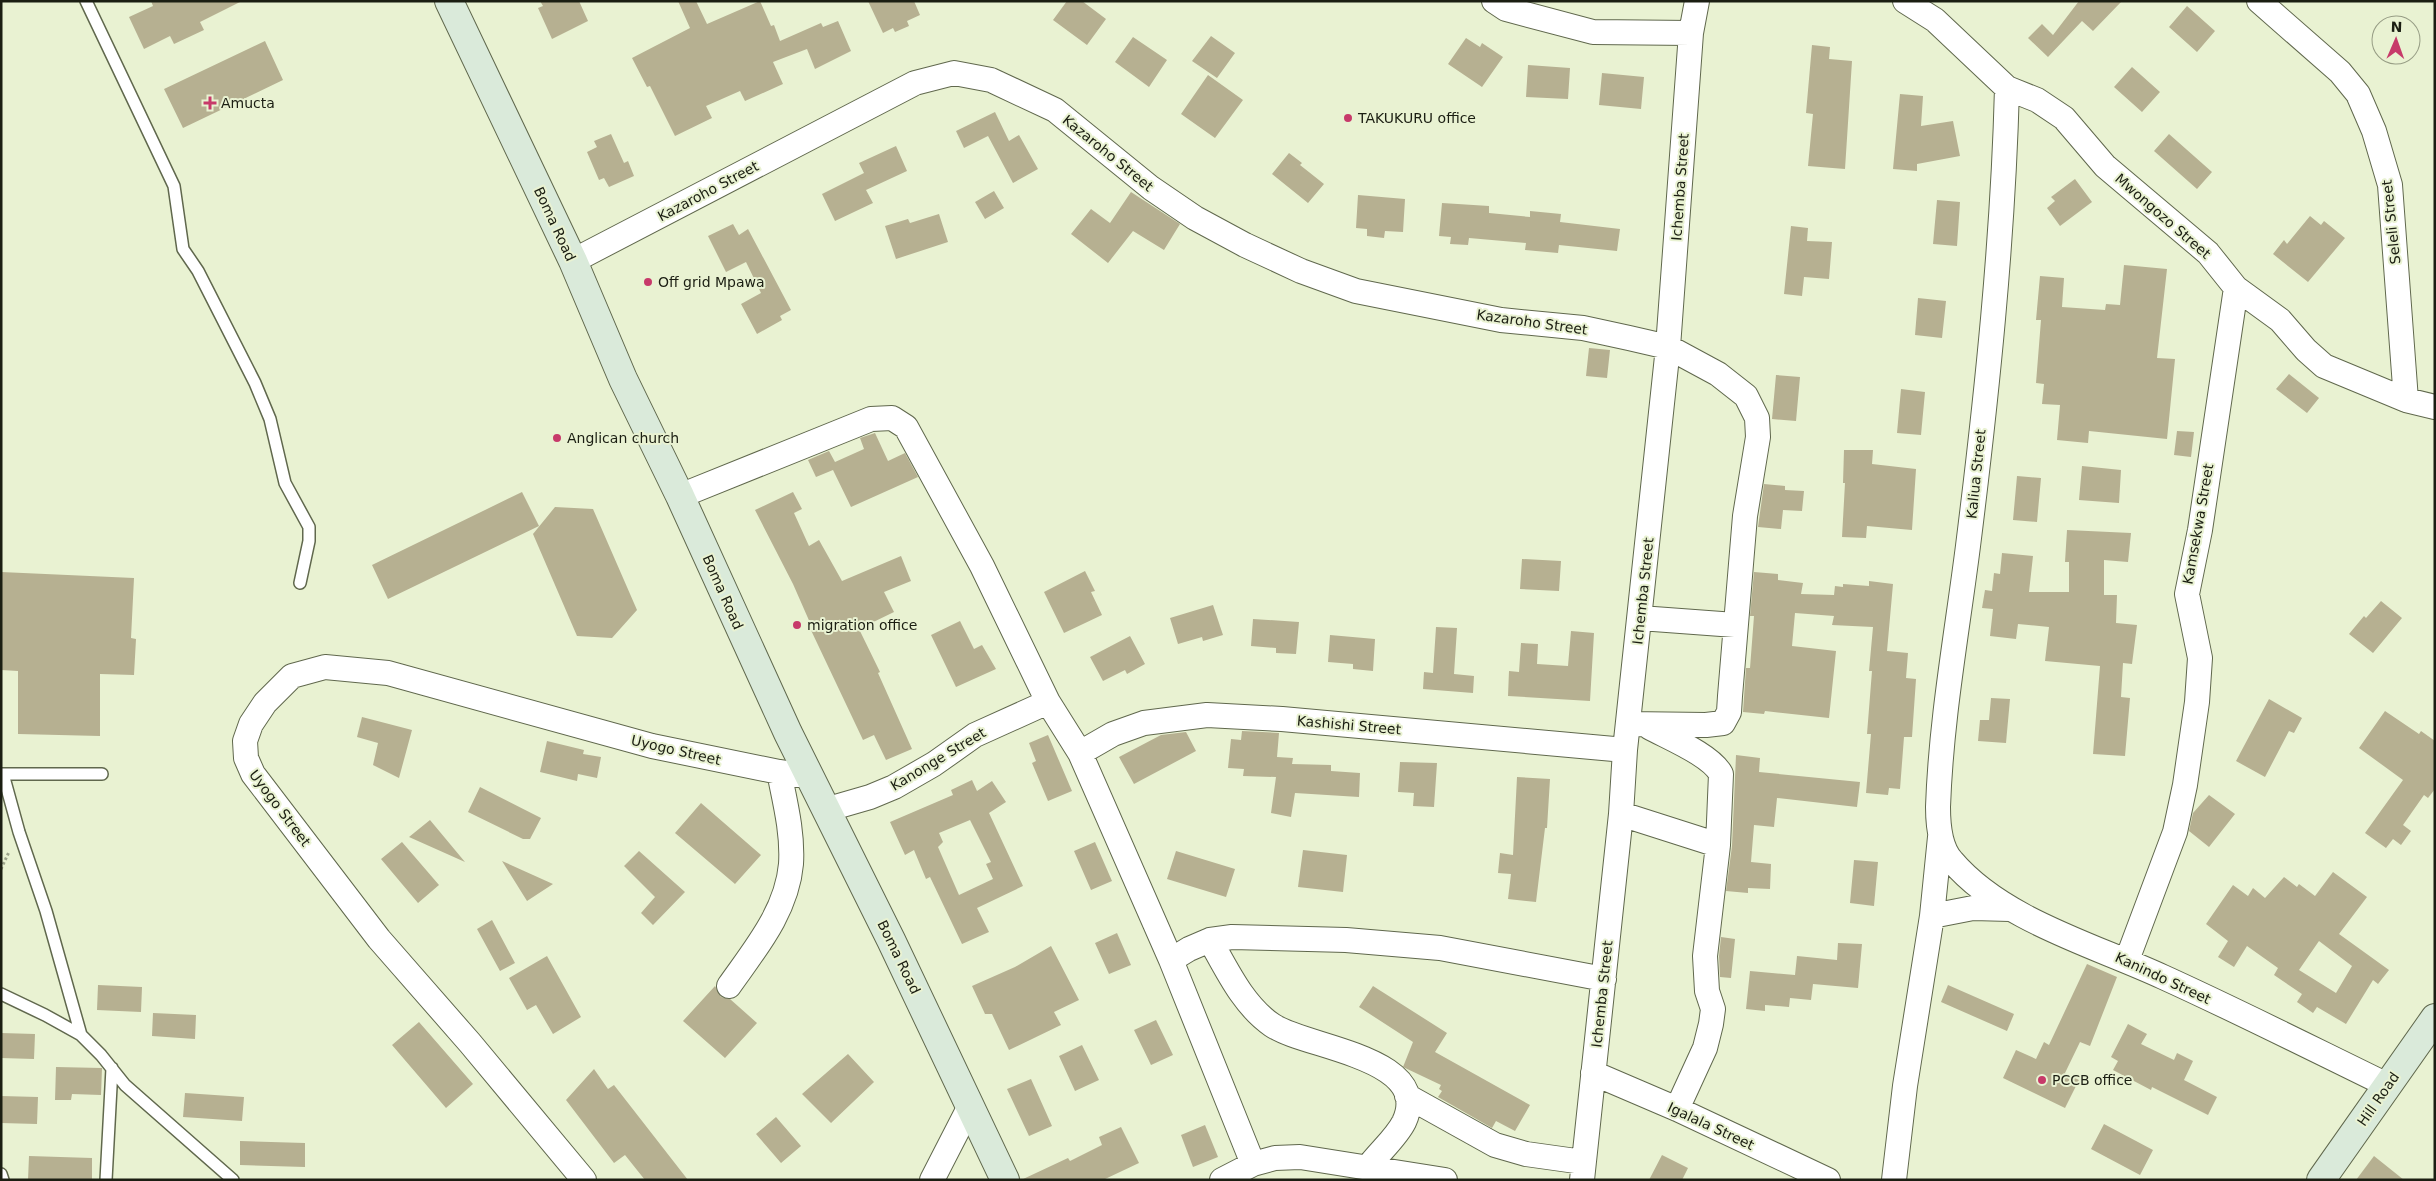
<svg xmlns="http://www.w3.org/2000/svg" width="2436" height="1181" viewBox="0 0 2436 1181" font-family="'DejaVu Sans',sans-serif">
  <rect width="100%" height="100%" fill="#e9f2d2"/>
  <!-- building -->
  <path fill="#b6b091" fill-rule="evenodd" d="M 151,1 L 242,1 L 200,22 L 204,30 L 174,44 L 170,36 L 144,49 L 129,17 L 153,6 Z
    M 540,1 L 579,1 L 588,21 L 552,39 L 538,8 L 543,6 Z
    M 678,1 L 696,1 L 707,24 L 760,1 L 771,26 L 774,25 L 780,41 L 821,23 L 823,27 L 838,21 L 851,51 L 815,69 L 807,49 L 773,62 L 783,84 L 745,101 L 740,91 L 706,106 L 712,118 L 675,136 L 650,86 L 647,87 L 632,58 L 690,28 Z
    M 868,1 L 914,1 L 920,15 L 907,21 L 909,26 L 895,32 L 893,28 L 883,33 Z
    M 1067,1 L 1082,1 L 1106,19 L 1087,45 L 1053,20 Z
    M 2079,1 L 2122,1 L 2093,31 L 2082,21 L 2048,57 L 2028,38 L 2042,24 L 2053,35 Z
    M 2187,6 L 2215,31 L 2197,52 L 2169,27 Z
    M 1211,36 L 1235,53 L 1217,78 L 1192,61 Z
    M 1133,37 L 1167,60 L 1149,87 L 1115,62 Z
    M 1466,38 L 1480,47 L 1482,43 L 1503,57 L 1482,87 L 1448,64 Z
    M 265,41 L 283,80 L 183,128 L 164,89 Z
    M 1812,45 L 1830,47 L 1829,59 L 1852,61 L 1845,169 L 1808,166 L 1813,114 L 1806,113 Z
    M 1528,65 L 1570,68 L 1568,99 L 1526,97 Z
    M 2132,67 L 2160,92 L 2142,112 L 2114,87 Z
    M 1602,73 L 1644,77 L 1641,109 L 1599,105 Z
    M 1208,75 L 1243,100 L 1215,138 L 1181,114 Z
    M 1900,94 L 1923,96 L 1921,126 L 1953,121 L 1960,156 L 1917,164 L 1917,171 L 1893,169 Z
    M 995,112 L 1009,141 L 1019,135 L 1038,169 L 1013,183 L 988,136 L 964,148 L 956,131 Z
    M 611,134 L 624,163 L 628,161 L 634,176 L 609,187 L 604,178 L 599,180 L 587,152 L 597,147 L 594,141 Z
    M 2169,134 L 2212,172 L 2197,189 L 2154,151 Z
    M 896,146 L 907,171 L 866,190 L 873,203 L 835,221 L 822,194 L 864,173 L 859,163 Z
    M 1289,153 L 1302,163 L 1300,165 L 1324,184 L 1308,203 L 1272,174 Z
    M 2075,179 L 2092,202 L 2060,226 L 2047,208 L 2055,201 L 2051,197 Z
    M 994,191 L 1004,208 L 985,219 L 975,202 Z
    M 1131,192 L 1180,224 L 1164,250 L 1133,231 L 1108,263 L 1071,234 L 1091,209 L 1110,223 Z
    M 1358,195 L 1405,199 L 1403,232 L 1385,231 L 1384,238 L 1367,236 L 1367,229 L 1356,228 Z
    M 1937,200 L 1960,202 L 1957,246 L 1933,244 Z
    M 1442,203 L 1489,206 L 1489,213 L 1530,217 L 1530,211 L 1561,214 L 1560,222 L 1620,229 L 1617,251 L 1559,245 L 1558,253 L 1525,250 L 1526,243 L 1469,238 L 1468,245 L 1450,244 L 1451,237 L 1439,236 Z
    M 939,214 L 948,242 L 896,259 L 885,226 L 908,219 L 910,223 Z
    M 2310,216 L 2321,225 L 2324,221 L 2345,238 L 2308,282 L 2273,254 L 2284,240 L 2287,244 Z
    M 733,224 L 739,235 L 748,229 L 791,310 L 780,316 L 782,320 L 757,334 L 741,304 L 761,293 L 746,262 L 726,272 L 708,236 Z
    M 1791,226 L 1808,228 L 1807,241 L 1832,242 L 1829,279 L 1804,277 L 1802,296 L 1784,294 Z
    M 2124,265 L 2167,269 L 2157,358 L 2175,359 L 2167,439 L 2089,431 L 2088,443 L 2057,440 L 2060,405 L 2042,404 L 2044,384 L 2036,383 L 2041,320 L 2036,320 L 2040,276 L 2064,278 L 2062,307 L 2105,310 L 2106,304 L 2120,305 Z
    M 1918,298 L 1946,301 L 1942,338 L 1915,335 Z
    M 1589,348 L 1610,350 L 1607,378 L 1586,376 Z
    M 2289,374 L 2319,398 L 2307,413 L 2276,389 Z
    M 1776,375 L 1800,377 L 1796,421 L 1772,419 Z
    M 1901,389 L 1925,392 L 1921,435 L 1897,433 Z
    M 2177,431 L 2194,432 L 2191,457 L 2174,455 Z
    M 875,433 L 888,461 L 905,453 L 918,477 L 851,507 L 833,470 L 816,477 L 808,460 L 829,451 L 835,462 L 864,449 L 860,438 Z
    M 1844,450 L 1873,450 L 1872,464 L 1916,469 L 1912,530 L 1867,526 L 1866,538 L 1842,537 L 1845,483 L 1843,483 Z
    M 2082,466 L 2121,470 L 2119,503 L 2079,500 Z
    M 2017,476 L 2041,478 L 2037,522 L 2013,520 Z
    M 1764,484 L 1785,486 L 1785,490 L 1804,491 L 1802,511 L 1783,510 L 1781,529 L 1758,527 Z
    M 522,492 L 539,526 L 388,599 L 372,565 Z
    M 793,492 L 802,509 L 794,513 L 809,546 L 819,540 L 842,581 L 901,556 L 911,581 L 884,592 L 894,612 L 859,629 L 880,672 L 878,673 L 912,749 L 886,760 L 874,735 L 863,740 L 809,626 L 811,625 L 793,584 L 755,510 Z
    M 555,507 L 593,509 L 637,610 L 612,638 L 577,636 L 533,534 Z
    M 2067,530 L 2131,533 L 2128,562 L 2104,560 L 2104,595 L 2117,595 L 2116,623 L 2137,625 L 2132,664 L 2123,663 L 2121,697 L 2130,698 L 2125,756 L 2093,754 L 2100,666 L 2045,661 L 2049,627 L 2018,624 L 2016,639 L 1990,636 L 1993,609 L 1982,608 L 1985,590 L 1992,591 L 1994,573 L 2000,574 L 2002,553 L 2033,556 L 2029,592 L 2069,592 L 2069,562 L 2065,562 Z
    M 1522,559 L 1561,561 L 1559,591 L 1520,589 Z
    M 1085,571 L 1095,591 L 1091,592 L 1102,615 L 1064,633 L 1044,592 Z
    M 1,572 L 134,578 L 131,638 L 136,639 L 134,675 L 100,674 L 100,736 L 18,734 L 18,671 L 1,670 Z
    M 1754,572 L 1778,574 L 1778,580 L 1803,583 L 1801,594 L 1834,595 L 1835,586 L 1843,587 L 1843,584 L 1869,586 L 1869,581 L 1893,584 L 1887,651 L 1908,653 L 1906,678 L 1916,679 L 1912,737 L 1904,737 L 1900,789 L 1889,788 L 1888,795 L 1866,793 L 1871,734 L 1867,734 L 1872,671 L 1869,671 L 1873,627 L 1832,625 L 1834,616 L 1795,613 L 1792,646 L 1836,651 L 1829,718 L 1765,711 L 1764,714 L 1743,712 L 1746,668 L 1750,668 L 1754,616 L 1750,616 Z
    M 2381,601 L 2402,618 L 2373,653 L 2349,634 L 2364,616 L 2366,618 Z
    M 1213,605 L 1223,635 L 1203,641 L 1202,637 L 1178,644 L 1170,618 Z
    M 1253,619 L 1299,622 L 1296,654 L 1276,653 L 1276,648 L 1251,646 Z
    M 960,621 L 974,649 L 982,645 L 996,669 L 956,687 L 931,635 Z
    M 1436,627 L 1457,628 L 1454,674 L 1474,676 L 1473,693 L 1423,689 L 1424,672 L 1433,673 Z
    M 1571,631 L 1594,633 L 1590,701 L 1508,696 L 1509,671 L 1519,672 L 1521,643 L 1538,644 L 1537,664 L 1568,666 Z
    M 1330,635 L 1375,639 L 1373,671 L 1353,669 L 1353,664 L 1328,662 Z
    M 1130,636 L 1145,664 L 1127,674 L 1125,670 L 1103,681 L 1090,657 Z
    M 1991,698 L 2010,699 L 2006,743 L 1978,741 L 1980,720 L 1989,720 Z
    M 2269,699 L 2302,718 L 2294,733 L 2289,731 L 2265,777 L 2236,761 Z
    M 2385,711 L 2419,734 L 2421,731 L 2435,741 L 2435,789 L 2428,798 L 2424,795 L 2403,825 L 2411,831 L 2401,845 L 2393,839 L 2386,848 L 2365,833 L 2403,780 L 2359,748 Z
    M 362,717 L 412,730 L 399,778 L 373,765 L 378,743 L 357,737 Z
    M 1242,731 L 1279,733 L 1277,757 L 1293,758 L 1292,764 L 1331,765 L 1331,771 L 1360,773 L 1359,797 L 1295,793 L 1291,817 L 1271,813 L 1276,777 L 1243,776 L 1244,769 L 1228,768 L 1231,739 L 1241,740 Z
    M 1186,732 L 1196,751 L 1134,784 L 1119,757 L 1161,735 Z
    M 1048,735 L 1072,791 L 1048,801 L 1032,763 L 1036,761 L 1029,743 Z
    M 547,741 L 584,750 L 583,754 L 601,757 L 597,778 L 578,774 L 577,781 L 540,772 Z
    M 1736,755 L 1760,758 L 1759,772 L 1860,782 L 1857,807 L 1777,798 L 1774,827 L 1754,825 L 1751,862 L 1771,864 L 1770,889 L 1748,888 L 1748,893 L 1726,891 L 1732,846 Z
    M 1400,762 L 1437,763 L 1434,807 L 1413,806 L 1414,793 L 1398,792 Z
    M 1517,777 L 1550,779 L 1547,828 L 1545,828 L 1536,902 L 1508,899 L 1511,874 L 1498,873 L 1500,853 L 1513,855 Z
    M 972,780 L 977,791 L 992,781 L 1006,802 L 989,813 L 1023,886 L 977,908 L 989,932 L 962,944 L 930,877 L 926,879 L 914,850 L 905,855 L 890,822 L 953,795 L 951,790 ZM 970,820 L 991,862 L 986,864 L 993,879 L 959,895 L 938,847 L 943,842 L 939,833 Z
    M 480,787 L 541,818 L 530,839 L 523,839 L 468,812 Z
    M 2209,795 L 2235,814 L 2209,847 L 2189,831 L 2193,813 Z
    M 701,803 L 761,855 L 735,884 L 675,833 Z
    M 430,820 L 465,862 L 409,837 Z
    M 402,842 L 439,885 L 418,903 L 381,859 Z
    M 1095,842 L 1112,881 L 1091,890 L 1074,851 Z
    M 1303,850 L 1347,855 L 1343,892 L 1298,887 Z
    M 639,851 L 685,892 L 653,925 L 641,913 L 655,897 L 624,866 Z
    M 1176,851 L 1235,869 L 1226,897 L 1167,879 Z
    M 1854,860 L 1878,862 L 1874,906 L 1850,903 Z
    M 502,861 L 553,884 L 527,901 Z
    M 2333,872 L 2367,897 L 2339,934 L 2389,970 L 2378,984 L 2373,980 L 2346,1024 L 2317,1007 L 2313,1013 L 2297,1002 L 2302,994 L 2274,975 L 2278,968 L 2247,946 L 2234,967 L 2218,957 L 2228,941 L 2206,924 L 2233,885 L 2248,896 L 2253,888 L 2265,898 L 2284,877 L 2297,887 L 2299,884 L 2315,896 ZM 2319,941 L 2352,966 L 2336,993 L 2299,970 Z
    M 492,920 L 515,963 L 500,971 L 477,929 Z
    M 1117,933 L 1131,965 L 1109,974 L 1095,943 Z
    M 1721,937 L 1735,939 L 1731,978 L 1720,977 L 1719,956 Z
    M 1838,943 L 1862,944 L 1858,988 L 1813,984 L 1811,1000 L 1790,998 L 1789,1007 L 1765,1005 L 1765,1011 L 1746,1009 L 1750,971 L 1795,975 L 1797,956 L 1837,960 Z
    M 1051,946 L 1079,1000 L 1054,1012 L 1061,1025 L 1009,1050 L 992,1014 L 985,1014 L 972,986 L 1015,967 Z
    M 547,956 L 581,1017 L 553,1034 L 536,1005 L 527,1010 L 509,978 Z
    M 2087,964 L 2117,977 L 2090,1046 L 2080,1042 L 2065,1073 L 2079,1080 L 2065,1108 L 2003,1078 L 2016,1050 L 2036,1059 L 2044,1042 L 2049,1045 Z
    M 98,985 L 142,987 L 141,1012 L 97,1010 Z
    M 1948,985 L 2014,1014 L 2007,1031 L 1941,1002 Z
    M 715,986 L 721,997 L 730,999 L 757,1023 L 725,1058 L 683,1021 Z
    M 1373,986 L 1447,1033 L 1435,1052 L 1530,1105 L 1515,1131 L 1496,1121 L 1492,1128 L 1438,1097 L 1442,1091 L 1439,1089 L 1441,1085 L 1403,1067 L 1413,1042 L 1359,1007 Z
    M 153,1013 L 196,1015 L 195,1039 L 152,1036 Z
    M 1156,1020 L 1173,1055 L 1151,1065 L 1134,1030 Z
    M 419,1022 L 473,1084 L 446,1108 L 392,1045 Z
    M 2128,1024 L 2147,1034 L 2141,1044 L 2174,1060 L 2177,1053 L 2193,1061 L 2184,1080 L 2217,1097 L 2208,1115 L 2152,1087 L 2151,1090 L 2113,1070 L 2118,1061 L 2111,1057 Z
    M 1,1033 L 35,1034 L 34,1059 L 1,1058 Z
    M 1082,1045 L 1099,1080 L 1075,1091 L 1059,1056 Z
    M 848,1054 L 874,1082 L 831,1123 L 802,1094 Z
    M 56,1067 L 102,1068 L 101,1095 L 72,1094 L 71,1100 L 55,1100 Z
    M 594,1069 L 608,1089 L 614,1085 L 688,1180 L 645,1180 L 625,1155 L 614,1163 L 566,1100 Z
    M 1031,1079 L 1052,1126 L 1029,1136 L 1007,1089 Z
    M 185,1093 L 244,1097 L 242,1121 L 183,1117 Z
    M 1,1096 L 38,1097 L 37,1124 L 1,1123 Z
    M 776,1117 L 801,1146 L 781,1163 L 756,1134 Z
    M 2104,1124 L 2153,1150 L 2140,1175 L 2091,1149 Z
    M 1205,1125 L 1218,1157 L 1193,1167 L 1181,1135 Z
    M 1121,1127 L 1139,1163 L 1103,1180 L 1021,1180 L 1068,1158 L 1070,1161 L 1102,1145 L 1099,1137 Z
    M 240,1141 L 305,1143 L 305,1167 L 240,1165 Z
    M 1662,1155 L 1688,1168 L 1682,1180 L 1649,1180 Z
    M 29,1156 L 92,1158 L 92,1180 L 28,1180 Z
    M 2374,1156 L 2404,1180 L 2356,1180 Z"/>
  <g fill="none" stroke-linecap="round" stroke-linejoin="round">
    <defs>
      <path id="service" d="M 86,1 L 174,186 L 183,249 L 198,271 L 255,383 L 270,419 L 285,483 L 309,527 L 309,541 L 300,583
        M 1,774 L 102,774
        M 3,774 L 19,832 L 46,911 L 81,1035
        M 1,994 L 45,1015 L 81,1035 L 101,1055 L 125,1085 L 233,1180
        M 1,1174 L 3,1180
        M 106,1180 L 112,1068"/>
      <path id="minor" d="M 1494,1 L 1506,9 L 1593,32 L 1691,33
        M 1905,1 L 1935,20 L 2007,88 L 2037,100 L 2064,118 L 2105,166 L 2208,253 L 2236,288 L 2280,320 L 2306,350 L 2324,366 L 2406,400 L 2435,407
        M 2259,1 L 2340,72 L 2358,94 L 2374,131 L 2390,185 L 2406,400
        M 2007,88 C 2003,241 1987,394 1968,546 C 1957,633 1941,719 1938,807 C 1938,824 1940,848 1952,861 C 2002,920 2094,945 2163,977 C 2238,1011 2313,1049 2387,1085
        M 573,261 L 915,83 L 954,73 L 991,80 L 1055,110 L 1151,188 L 1195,218 L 1245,245 L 1301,271 L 1356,291 L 1501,320 L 1583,328 L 1629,338 L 1668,347 L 1718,374 L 1746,396 L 1757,418 L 1758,437 L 1745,516 L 1730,696 L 1729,712 L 1723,723 L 1706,725 L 1628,724
        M 680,496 L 871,419 L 892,418 L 906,427 L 982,566 L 1048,702 L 1080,753 L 1171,960 L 1253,1164
        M 1640,618 L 1735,625
        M 1649,727 C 1669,738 1711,755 1721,774 L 1718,845 L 1705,956 L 1707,991 L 1713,1009 L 1711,1024 L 1705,1048 L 1677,1109
        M 1080,753 L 1113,734 L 1144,723 L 1207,715 L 1282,719 L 1625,750
        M 825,810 L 870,797 L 894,787 L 934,764 L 975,735 L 1048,702
        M 1621,814 L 1718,845
        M 1932,916 L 1973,908 L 2010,909
        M 1210,940 C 1227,970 1243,1005 1272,1025 C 1305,1048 1434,1057 1404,1122 C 1396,1138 1379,1152 1368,1167
        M 1171,960 L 1189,949 L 1210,940 L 1232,937 L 1346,940 L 1440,948 L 1604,979
        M 2127,960 L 2175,832 L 2185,785 L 2197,702 L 2200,658 L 2187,594 L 2200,530 L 2236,288
        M 729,986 C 755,949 787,911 791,864 C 793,833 785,802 779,772
        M 1593,1073 L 1677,1109 L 1828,1180
        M 1407,1096 L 1495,1145 L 1526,1154 L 1583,1162
        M 584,1180 L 470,1043 L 379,939 L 253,774 L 246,758 L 245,741 L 251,724 L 265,703 L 292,676 L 325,667 L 388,673 L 652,746 L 779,772 L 808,776
        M 932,1180 L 970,1106
        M 1222,1180 L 1253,1164 L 1275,1158 L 1300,1157 L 1445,1180
        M 1582,1180 L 1621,814 L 1625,750 L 1668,347 L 1691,33 L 1697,1
        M 1894,1180 L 1905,1086 L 1932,916 L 1940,837"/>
      <path id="secondary" d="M 449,1 L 573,261 L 623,379 L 680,496 L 788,733 L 891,940 L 1005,1180
        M 2321,1180 L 2435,1018"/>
    </defs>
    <!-- service casing -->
    <use href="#service" stroke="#60684d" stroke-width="14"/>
    <!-- minor casing -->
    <use href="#minor" stroke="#60684d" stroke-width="26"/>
    <!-- secondary casing -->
    <use href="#secondary" stroke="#60684d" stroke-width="30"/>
    <!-- path -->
    <path stroke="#9ca38a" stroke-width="3" stroke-dasharray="2.5 2.5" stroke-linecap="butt" d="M 1,869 L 9,852"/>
    <!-- service -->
    <use href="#service" stroke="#fff" stroke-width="11"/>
    <!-- minor -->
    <use href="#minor" stroke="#fff" stroke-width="24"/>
    <!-- secondary -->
    <use href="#secondary" stroke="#daeada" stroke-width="28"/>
  </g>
  <!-- markers -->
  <g fill="#c73a6a" stroke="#e9f2d2" stroke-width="2">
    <path d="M207.5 95.5h5v5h5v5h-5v5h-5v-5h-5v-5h5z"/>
    <circle cx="1348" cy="118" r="5"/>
    <circle cx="648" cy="282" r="5"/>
    <circle cx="557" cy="438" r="5"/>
    <circle cx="797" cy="625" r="5"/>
    <circle cx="2042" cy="1080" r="5"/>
  </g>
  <g text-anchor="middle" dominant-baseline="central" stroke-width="4" stroke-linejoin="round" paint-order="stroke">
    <!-- poi labels -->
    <g font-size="14" fill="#1b1e12" stroke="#e9f2d2" text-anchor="start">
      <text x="221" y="103">Amucta</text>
      <text x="1358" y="118">TAKUKURU office</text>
      <text x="658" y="282">Off grid Mpawa</text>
      <text x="567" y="438">Anglican church</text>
      <text x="807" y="625">migration office</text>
      <text x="2052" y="1080">PCCB office</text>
    </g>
    <!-- street labels -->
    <g font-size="14" fill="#1b1e12" stroke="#e9f2d2">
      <text transform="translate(1108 153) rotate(39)">Kazaroho Street</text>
      <text transform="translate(1680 187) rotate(-86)">Ichemba Street</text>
      <text transform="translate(708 191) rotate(-28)">Kazaroho Street</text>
      <text transform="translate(2163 216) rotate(41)">Mwongozo Street</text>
      <text transform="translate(2391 222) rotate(-96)">Seleli Street</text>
      <text transform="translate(555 224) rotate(65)">Boma Road</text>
      <text transform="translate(1532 322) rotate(8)">Kazaroho Street</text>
      <text transform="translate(1976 474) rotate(-84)">Kaliua Street</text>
      <text transform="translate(2198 524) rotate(-80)">Kamsekwa Street</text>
      <text transform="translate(1643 591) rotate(-84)">Ichemba Street</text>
      <text transform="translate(723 592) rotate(66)">Boma Road</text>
      <text transform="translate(1349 725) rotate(5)">Kashishi Street</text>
      <text transform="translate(676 750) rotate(13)">Uyogo Street</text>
      <text transform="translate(938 759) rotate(-31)">Kanonge Street</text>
      <text transform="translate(280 808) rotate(53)">Uyogo Street</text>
      <text transform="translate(899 957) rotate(64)">Boma Road</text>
      <text transform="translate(2163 978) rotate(25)">Kanindo Street</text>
      <text transform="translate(1602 994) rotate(-84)">Ichemba Street</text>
      <text transform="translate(2378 1099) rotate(-55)">Hill Road</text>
      <text transform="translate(1711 1126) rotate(25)">Igalala Street</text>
    </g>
  </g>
  <!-- border -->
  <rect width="2436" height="1181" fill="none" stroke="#1b1e12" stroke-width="5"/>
  <!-- north arrow -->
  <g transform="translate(2396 40) rotate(2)"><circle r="24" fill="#e9f2d2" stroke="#979d85"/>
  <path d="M0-4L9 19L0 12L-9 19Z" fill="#c73a6a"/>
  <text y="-8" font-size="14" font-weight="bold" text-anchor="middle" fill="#1b1e12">N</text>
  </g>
</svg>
